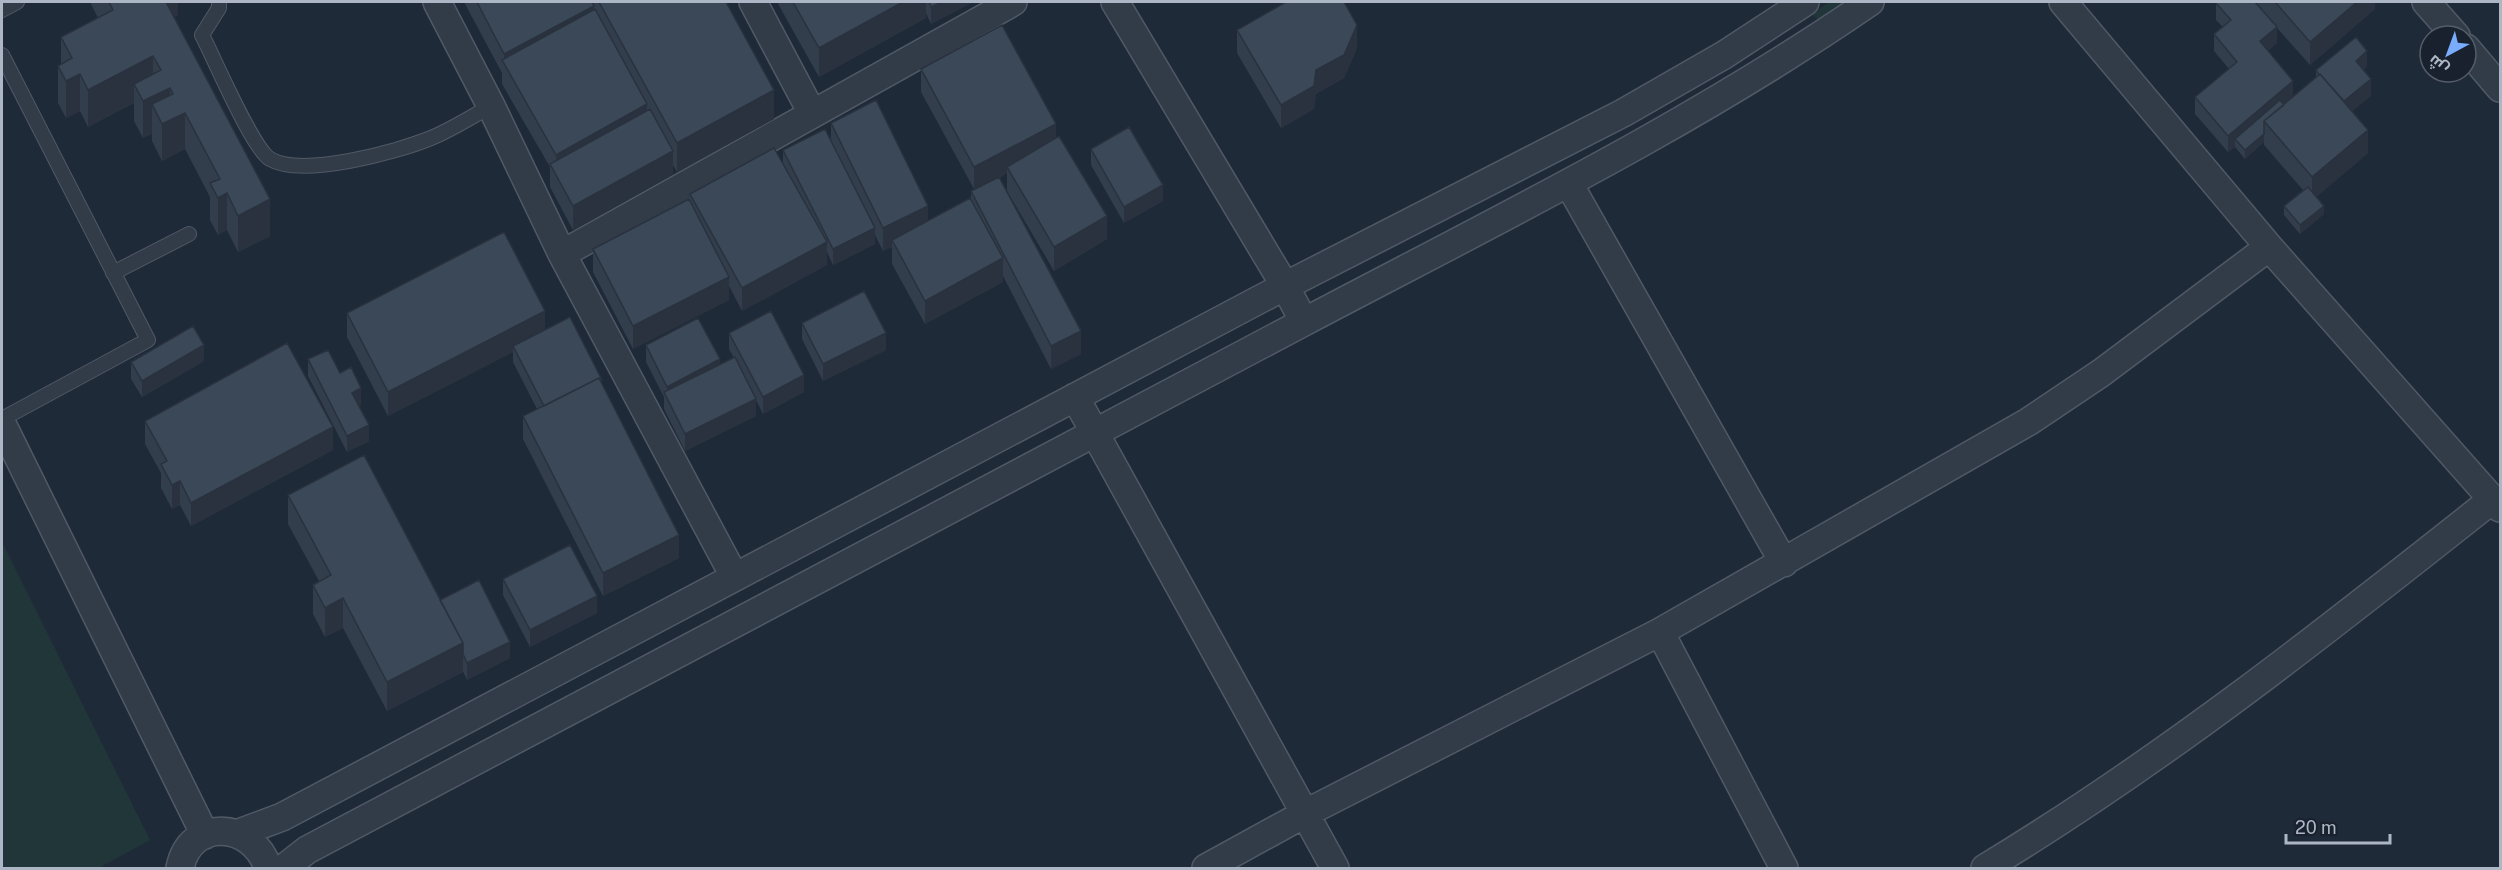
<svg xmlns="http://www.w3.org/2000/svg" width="2502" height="870" viewBox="0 0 2502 870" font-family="'Public Sans',Cairo,sans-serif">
  <rect width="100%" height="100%" fill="#1f2a38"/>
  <!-- green -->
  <path fill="#213639" d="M 1829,2 L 1844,2 L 1819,21 L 1812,14 Z
    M 2,542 L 150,840 L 99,868 L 2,868 Z"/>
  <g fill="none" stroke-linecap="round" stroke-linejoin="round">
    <defs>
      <path id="service" d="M 219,2 L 219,8 L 202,35 C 214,58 252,148 270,159 C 302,178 397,152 431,138 C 451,130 471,117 491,106
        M 2,10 L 17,2
        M 2,55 L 148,340 L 2,419
        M 113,273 L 189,234"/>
      <path id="minor" d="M 437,2 L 491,106 L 562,254 L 734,576
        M 753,2 L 812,113
        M 1115,2 L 1285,286 L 1304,322
        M 2063,2 L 2269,247 L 2500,508
        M 2426,2 L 2456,36
        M 2466,48 L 2500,88
        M 1569,184 L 1784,563
        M 562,254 L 1013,2
        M 1075,397 L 1335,868
        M 2,424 L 205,835
        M 1660,632 L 2028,422 L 2101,373 L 2269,247
        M 239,833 L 282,817 L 1285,286 L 1623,113 L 1724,55 L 1805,2
        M 180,868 C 190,817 253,821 268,868
        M 284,868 L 307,850 C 640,675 971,499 1302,323 C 1495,221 1690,126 1870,2
        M 1206,868 L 1306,813 L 1660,632 L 1784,868
        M 1985,868 C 2164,760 2329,629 2493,499"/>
    </defs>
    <!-- service casing -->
    <use href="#service" stroke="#505966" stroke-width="16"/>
    <!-- minor casing -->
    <use href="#minor" stroke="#505966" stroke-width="30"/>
    <!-- service -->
    <use href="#service" stroke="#323b48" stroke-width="14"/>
    <!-- minor -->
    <use href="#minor" stroke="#323b48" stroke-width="27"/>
  </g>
  <!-- wall -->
  <path fill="#333e4c" d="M 90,2 L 178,2 L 178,15 L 174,17 L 270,236 L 238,252 L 227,230 L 218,235 L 210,220 L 210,197 L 185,149 L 162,161 L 152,141 L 152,134 L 143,138 L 134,121 L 134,103 L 88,127 L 80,111 L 66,118 L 58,103 L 58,66 L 61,65 L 61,37 L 98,18 Z
    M 464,2 L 726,2 L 774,119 L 677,172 L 673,165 L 673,174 L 573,230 L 550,187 L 550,167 L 502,84 L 502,73 Z
    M 777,2 L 973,2 L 931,24 L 926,13 L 926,18 L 819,77 Z
    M 2218,2 L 2375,2 L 2375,9 L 2310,65 L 2277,28 L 2277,43 L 2268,51 L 2293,97 L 2316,78 L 2316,70 L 2367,67 L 2363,70 L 2371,96 L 2352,111 L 2368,153 L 2316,197 L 2324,214 L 2300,234 L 2284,215 L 2284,206 L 2303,190 L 2264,145 L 2264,142 L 2245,159 L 2235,147 L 2228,152 L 2195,114 L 2195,97 L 2229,69 L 2214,51 L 2214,34 L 2223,27 L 2216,20 L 2216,3 Z
    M 1237,30 L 1357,48 L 1344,78 L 1316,94 L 1314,109 L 1281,128 L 1237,53 Z
    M 921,69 L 1056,139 L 1107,239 L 1054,271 L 1007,191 L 1007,173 L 999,178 L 1081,354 L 1051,369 L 1003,276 L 1003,282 L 925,324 L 892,264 L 892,247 L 883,251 L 875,235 L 875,244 L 833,265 L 827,252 L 827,265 L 742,311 L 729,286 L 729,300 L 633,349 L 593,272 L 593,249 L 690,203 L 690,194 L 783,164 L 783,150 L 831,142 L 831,123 L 928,221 L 971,200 L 971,191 L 974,189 L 921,92 Z
    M 1091,149 L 1163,201 L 1124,223 L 1091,165 Z
    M 347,313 L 545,329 L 602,385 L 679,558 L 603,596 L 523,439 L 523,416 L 537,409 L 513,362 L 513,352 L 388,416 L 347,337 Z
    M 802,323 L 886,350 L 823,381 L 802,339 Z
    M 729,333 L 804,392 L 763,414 L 756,400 L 756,416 L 685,451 L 664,409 L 664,397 L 646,362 L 646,345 L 720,365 L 734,358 L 729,349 Z
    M 308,359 L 340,373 L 361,405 L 359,406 L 369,441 L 347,452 L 308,376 Z
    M 204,361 L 142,397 L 131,379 L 131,362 Z
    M 145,421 L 333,450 L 191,526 L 180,505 L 172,509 L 161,488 L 161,473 L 145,444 Z
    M 288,495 L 440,600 L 510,658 L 467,680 L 463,671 L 463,672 L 387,711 L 343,628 L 325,637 L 313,614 L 313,585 L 319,581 L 288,524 Z
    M 503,579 L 597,613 L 530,647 L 503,595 Z"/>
  <!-- shaded-wall -->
  <path fill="#29323e" d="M 159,2 L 178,2 L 178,15 L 159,25 Z
    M 903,2 L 926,2 L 926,18 L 819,77 L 819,48 Z
    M 942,2 L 973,2 L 931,24 L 931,7 Z
    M 2357,2 L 2375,2 L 2375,9 L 2310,65 L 2310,42 Z
    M 594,6 L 594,29 L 504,64 L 504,54 Z
    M 1357,25 L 1357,48 L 1344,78 L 1316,94 L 1314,109 L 1281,128 L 1281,105 L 1316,70 Z
    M 2277,27 L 2277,43 L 2260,58 L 2260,41 Z
    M 2367,51 L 2367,67 L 2356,77 L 2356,61 Z
    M 153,56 L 153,93 L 134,84 L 134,103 L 88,127 L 88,90 Z
    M 80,74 L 80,111 L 66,118 L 66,81 Z
    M 2371,79 L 2371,96 L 2342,119 L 2342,103 Z
    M 2293,81 L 2293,98 L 2239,143 L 2235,139 L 2235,147 L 2228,152 L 2228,136 Z
    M 170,88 L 170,121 L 185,113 L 185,149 L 162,161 L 162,124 L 152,104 L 152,134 L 143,138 L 143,101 Z
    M 774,90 L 774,119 L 677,172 L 677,143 Z
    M 647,104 L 647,127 L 556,175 L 556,155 Z
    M 1056,124 L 1056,147 L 1007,167 L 1007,173 L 974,191 L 974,167 Z
    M 2368,130 L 2368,153 L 2312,201 L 2312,177 Z
    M 2264,134 L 2264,142 L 2245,159 L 2245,150 Z
    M 673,151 L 673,174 L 573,230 L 573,206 Z
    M 1163,185 L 1163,201 L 1124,223 L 1124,207 Z
    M 227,193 L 227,230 L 218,235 L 218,198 Z
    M 270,199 L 270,236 L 238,252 L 238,216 Z
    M 928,206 L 928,230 L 892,240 L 892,247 L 883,251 L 883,228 Z
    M 2324,206 L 2324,214 L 2300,234 L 2300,225 Z
    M 1107,216 L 1107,239 L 1054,271 L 1054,247 Z
    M 875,228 L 875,244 L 833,265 L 833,249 Z
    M 827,242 L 827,265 L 742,311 L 742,288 Z
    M 1003,258 L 1003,282 L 925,324 L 925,301 Z
    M 729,277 L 729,300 L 633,349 L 633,326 Z
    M 545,311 L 545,335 L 513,346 L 513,352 L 388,416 L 388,392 Z
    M 1081,331 L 1081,354 L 1051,369 L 1051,346 Z
    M 886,333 L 886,350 L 823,381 L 823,364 Z
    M 204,345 L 204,361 L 142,397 L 142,381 Z
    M 720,359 L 720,375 L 667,399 L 667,387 Z
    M 804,375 L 804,392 L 763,414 L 763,397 Z
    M 361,388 L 361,405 L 352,410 L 352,393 Z
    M 756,399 L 756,416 L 685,451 L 685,434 Z
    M 369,425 L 369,441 L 347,452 L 347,436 Z
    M 333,427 L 333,450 L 191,526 L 191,503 Z
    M 180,481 L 180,505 L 172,509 L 172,485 Z
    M 679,535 L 679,558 L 603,596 L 603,573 Z
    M 597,596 L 597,613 L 530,647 L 530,630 Z
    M 343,598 L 343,628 L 325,637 L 325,608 Z
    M 510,642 L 510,658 L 467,680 L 467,663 Z
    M 463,643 L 463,672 L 387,711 L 387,682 Z"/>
  <!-- building -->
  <path fill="#3b4858" stroke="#29323e" stroke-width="1.5" d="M 109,2 L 166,2 L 270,199 L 238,216 L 227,193 L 218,198 L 210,183 L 220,179 L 185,113 L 162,124 L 152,104 L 173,94 L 170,88 L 143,101 L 134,84 L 161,70 L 153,56 L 88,90 L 80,74 L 66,81 L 58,66 L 72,58 L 61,37 L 113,10 Z
    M 477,2 L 592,2 L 594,6 L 504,54 Z
    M 599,2 L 726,2 L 774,90 L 677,143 Z
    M 793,2 L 903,2 L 819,48 Z
    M 929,2 L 942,2 L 931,7 Z
    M 1286,2 L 1344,2 L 1357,25 L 1344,55 L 1316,70 L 1314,86 L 1281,105 L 1237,30 Z
    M 2218,2 L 2255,2 L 2277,27 L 2260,41 L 2293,81 L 2228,136 L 2195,97 L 2237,62 L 2214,34 L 2231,20 L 2216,3 Z
    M 2275,2 L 2357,2 L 2310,42 Z
    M 595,9 L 647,104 L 556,155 L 502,60 Z
    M 1002,25 L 1056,124 L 974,167 L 921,69 Z
    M 2356,37 L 2367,51 L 2356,61 L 2371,79 L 2344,101 L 2320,74 L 2319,75 L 2316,70 Z
    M 2320,74 L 2368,130 L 2312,177 L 2264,121 Z
    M 876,100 L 928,206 L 883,228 L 831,123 Z
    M 2280,100 L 2284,105 L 2264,121 L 2264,134 L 2245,150 L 2235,139 Z
    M 650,109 L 673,151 L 573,206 L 550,164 Z
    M 1129,127 L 1163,185 L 1124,207 L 1091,149 Z
    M 825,129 L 875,228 L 833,249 L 783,150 Z
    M 1059,136 L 1107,216 L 1054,247 L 1007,167 Z
    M 774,148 L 827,242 L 742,288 L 690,194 Z
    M 999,177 L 1081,331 L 1051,346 L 971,191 Z
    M 2308,187 L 2324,206 L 2300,225 L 2284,206 Z
    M 970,198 L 1003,258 L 925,301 L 892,240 Z
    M 689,199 L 729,277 L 633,326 L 593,249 Z
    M 504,232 L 545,311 L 388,392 L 347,313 Z
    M 864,291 L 886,333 L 823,364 L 802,323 Z
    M 771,311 L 804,375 L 763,397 L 729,333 Z
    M 570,317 L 602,380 L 601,381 L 599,378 L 544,406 L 513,346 Z
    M 698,318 L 720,359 L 667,387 L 646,345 Z
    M 193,326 L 204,345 L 142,381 L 131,362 Z
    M 287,343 L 333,427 L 191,503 L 180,481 L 172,485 L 161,464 L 167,461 L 145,421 Z
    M 328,350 L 340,373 L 351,367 L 361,388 L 352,393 L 369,425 L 347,436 L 308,359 Z
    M 735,357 L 756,399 L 685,434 L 664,392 Z
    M 599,378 L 679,535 L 603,573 L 523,416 Z
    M 364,455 L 463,643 L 387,682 L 343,598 L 325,608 L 313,585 L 331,575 L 288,495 Z
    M 570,545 L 597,596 L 530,630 L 503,579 Z
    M 479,580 L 510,642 L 467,663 L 463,654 L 463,643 L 440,600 Z"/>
  <!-- border -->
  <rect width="2502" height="870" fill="none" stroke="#adb6c5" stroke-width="6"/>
  <!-- north arrow -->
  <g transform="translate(2448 54) rotate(221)"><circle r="28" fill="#18212d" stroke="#545d6a" stroke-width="1.5"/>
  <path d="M0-4.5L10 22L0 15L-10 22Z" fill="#7aacfc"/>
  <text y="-9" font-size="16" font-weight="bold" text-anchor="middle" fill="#adb6c5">ش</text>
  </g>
  <!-- scale -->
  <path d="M2286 834v9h104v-9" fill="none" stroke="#adb6c5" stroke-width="3"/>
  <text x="2295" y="834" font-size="18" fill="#adb6c5" stroke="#18212d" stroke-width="4.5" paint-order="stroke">20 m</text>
</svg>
